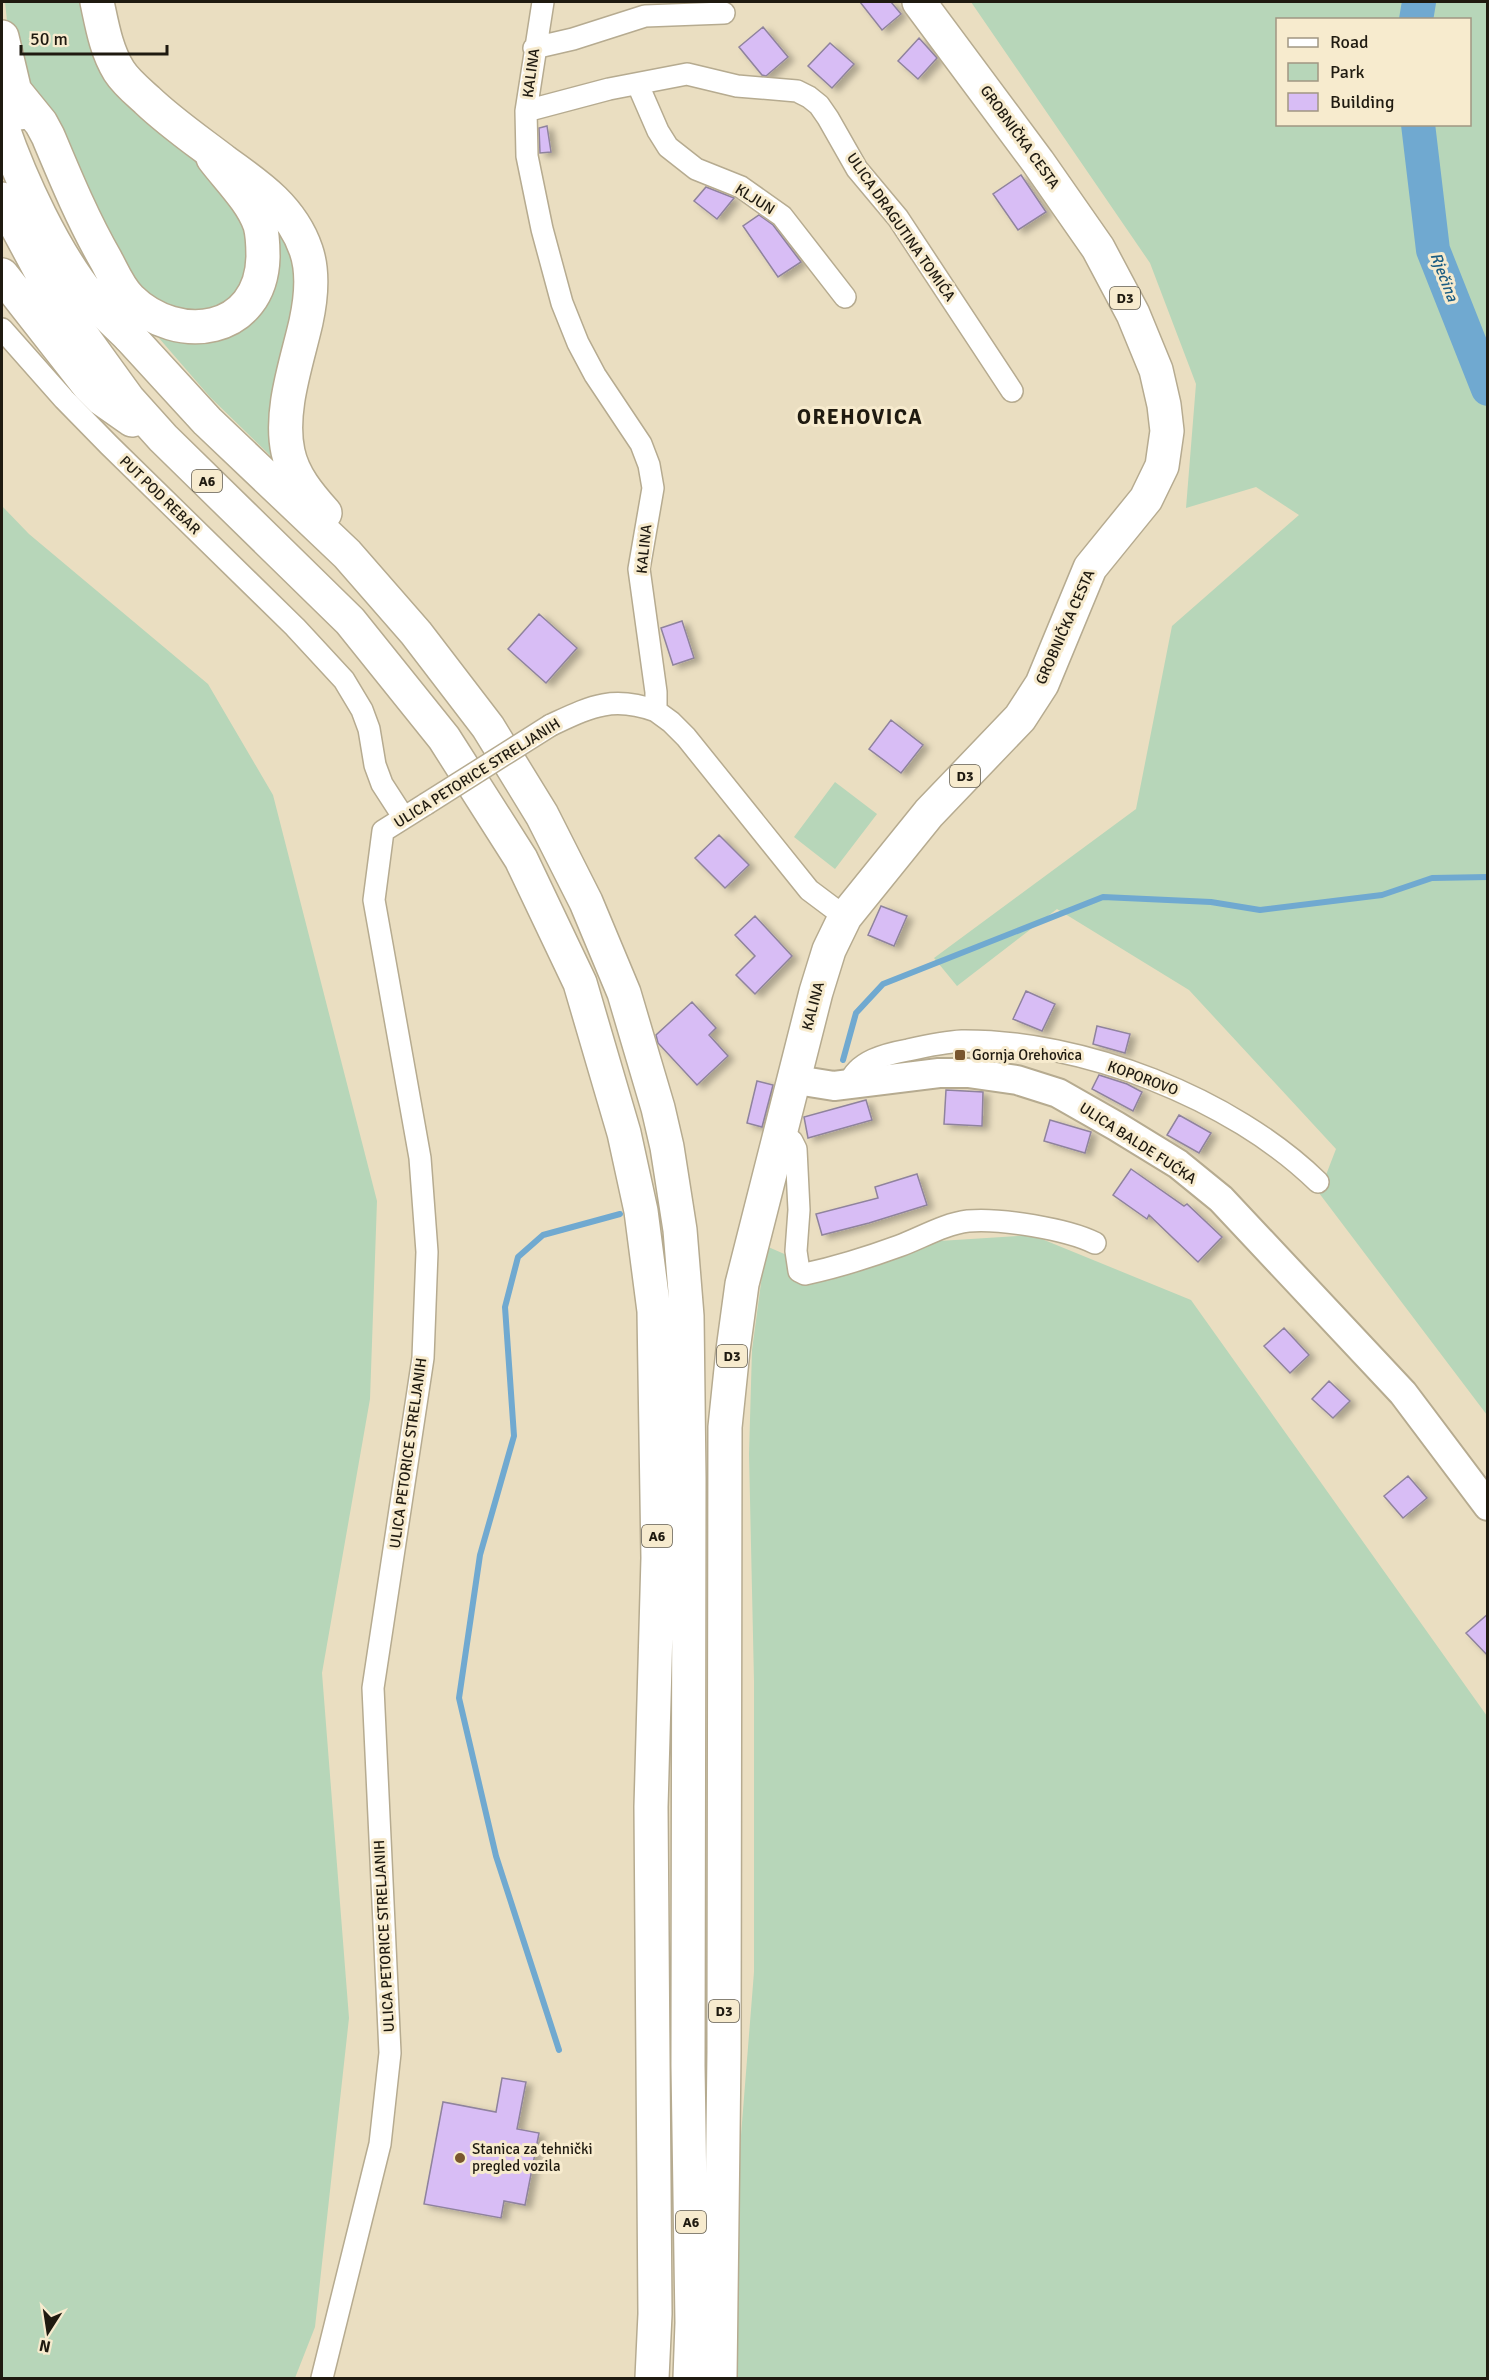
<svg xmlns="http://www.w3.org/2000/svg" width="1489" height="2380" viewBox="0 0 1489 2380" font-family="Signika,sans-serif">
  <defs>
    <filter id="shadow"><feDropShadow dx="6" dy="3.5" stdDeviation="3" flood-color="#0004"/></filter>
  </defs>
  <rect width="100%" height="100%" fill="#eadec1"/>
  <!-- green -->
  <path fill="#b7d6b9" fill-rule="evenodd" d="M 5,2 L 89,2 L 161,120 L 250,221 L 253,267 L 222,317 L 143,303 L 29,100 L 8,30 Z
    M 971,2 L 1487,2 L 1487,1415 L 1319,1193 L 1336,1149 L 1189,990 L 1057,909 L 957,986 L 934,958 L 1136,809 L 1172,626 L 1299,515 L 1256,487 L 1186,508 L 1196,384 L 1150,263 ZM 1278,20 L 1470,20 L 1470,124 L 1278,124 Z
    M 271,229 L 284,231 L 296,271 L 282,467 L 210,397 L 139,315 L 218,333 Z
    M 2,506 L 29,534 L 208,684 L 273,795 L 377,1201 L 370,1399 L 322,1673 L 349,2018 L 315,2327 L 295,2378 L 2,2378 Z
    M 835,782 L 877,814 L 835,869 L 794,837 Z
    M 1032,1235 L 1191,1300 L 1487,1716 L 1487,2378 L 736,2378 L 738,2173 L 754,1972 L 754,1681 L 749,1454 L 752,1350 L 766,1246 L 805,1263 L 892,1244 Z"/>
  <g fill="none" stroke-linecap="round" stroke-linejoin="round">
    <!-- stream -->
    <path stroke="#70a9d0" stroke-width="6" d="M 843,1060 L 856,1013 L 883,984 L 1103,897 L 1211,902 L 1260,910 L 1382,895 L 1432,878 L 1488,877
      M 559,2050 L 496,1856 L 459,1698 L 480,1555 L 514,1436 L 505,1307 L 518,1257 L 543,1235 L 620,1214"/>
    <!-- river -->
    <path stroke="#70a9d0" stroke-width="34" d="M 1416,20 L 1419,2
      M 1418,124 L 1433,250 L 1488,389"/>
  </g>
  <!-- building -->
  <path fill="#d8bdf5" stroke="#8f839d" stroke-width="1.5" filter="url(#shadow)" d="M 860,2 L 891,2 L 901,14 L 882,30 Z
    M 763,27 L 788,57 L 766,76 L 762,75 L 739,47 Z
    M 919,38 L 937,58 L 918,79 L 898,61 Z
    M 830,43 L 854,64 L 832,88 L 808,66 Z
    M 547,126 L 551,152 L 540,153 L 539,128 Z
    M 1021,175 L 1046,212 L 1018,230 L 993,194 Z
    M 706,187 L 734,198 L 717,219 L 694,201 Z
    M 759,215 L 773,225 L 801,262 L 778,277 L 743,226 Z
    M 539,614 L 577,648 L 546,683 L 508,649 Z
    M 682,621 L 694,658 L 673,665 L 661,628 Z
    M 891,720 L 923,745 L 901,773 L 869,749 Z
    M 719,835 L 749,865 L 725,888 L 695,858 Z
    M 881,906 L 907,916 L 894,946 L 868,935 Z
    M 755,916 L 792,956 L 755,994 L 736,975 L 755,956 L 735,935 Z
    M 1026,991 L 1055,1004 L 1042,1031 L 1013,1019 Z
    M 692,1002 L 716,1028 L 709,1035 L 728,1056 L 697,1085 L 658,1043 L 656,1035 Z
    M 1097,1026 L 1130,1034 L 1125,1053 L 1093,1044 Z
    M 1099,1075 L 1127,1084 L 1142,1092 L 1133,1111 L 1092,1089 Z
    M 757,1081 L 773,1085 L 762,1127 L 747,1123 Z
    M 946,1090 L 983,1092 L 982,1126 L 944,1124 Z
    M 866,1100 L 872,1120 L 808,1138 L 804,1117 Z
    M 1179,1115 L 1211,1133 L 1199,1153 L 1167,1135 Z
    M 1050,1120 L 1091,1132 L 1085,1153 L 1044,1141 Z
    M 1131,1169 L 1184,1206 L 1187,1204 L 1222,1237 L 1198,1262 L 1149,1215 L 1147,1219 L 1113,1195 Z
    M 917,1174 L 927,1205 L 869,1223 L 822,1235 L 816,1214 L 878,1198 L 875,1187 Z
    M 1284,1328 L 1309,1355 L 1290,1373 L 1264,1346 Z
    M 1329,1381 L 1350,1401 L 1333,1418 L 1312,1399 Z
    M 1408,1476 L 1427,1498 L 1403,1518 L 1384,1496 Z
    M 1488,1614 L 1488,1656 L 1466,1633 Z
    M 502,2078 L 526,2082 L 517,2129 L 539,2133 L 525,2205 L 504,2201 L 501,2218 L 424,2204 L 443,2102 L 496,2112 Z"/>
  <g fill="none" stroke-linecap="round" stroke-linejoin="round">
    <defs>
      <path id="minor" d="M 543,2 L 526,111 L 527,156 L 542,229 L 562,303 L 578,343 L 595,375 L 641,444 L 649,465 L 653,488 L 639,569 L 656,692 L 656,711 L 671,722 L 686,737 L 809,890 L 845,917
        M 534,48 L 573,39 L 645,16 L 724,13
        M 638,85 L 658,131 L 668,147 L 696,169 L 741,187 L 782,216 L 845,297
        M 526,111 L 609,89 L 687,74 L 737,86 L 797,91 L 809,97 L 819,105 L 828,118 L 857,169 L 898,218 L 1012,391
        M 2,329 L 64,399 L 109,445 L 295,627 L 344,680 L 362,710 L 369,729 L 375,765 L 382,784 L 404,818
        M 551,725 C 590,707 612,695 656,711
        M 849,1084 C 857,1061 886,1054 908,1050 C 926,1046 944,1042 962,1041 C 1082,1040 1232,1098 1318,1182
        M 781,1133 L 792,1141 L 796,1149 L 799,1210 L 796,1251 L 799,1271 L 805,1274 C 837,1267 869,1257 899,1246 C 921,1238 944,1224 968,1221 C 1000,1218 1067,1229 1095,1243
        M 322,2378 L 380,2144 L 390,2053 L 373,1688 L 423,1358 L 427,1252 L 420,1158 L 374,900 L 383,831 L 426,804"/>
      <path id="secondary" d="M 795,1076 L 809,1082 L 834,1086 L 939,1073 L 968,1073 L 1017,1080 L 1058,1093 L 1116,1126 L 1178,1164 L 1221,1199 L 1403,1393 L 1488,1506"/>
      <path id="primary" d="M 720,2378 L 724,2052 L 725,1427 L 733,1350 L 742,1284 L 816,992 L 829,950 L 845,917 L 929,813 L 1020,718 L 1042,684 L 1090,568 L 1146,499 L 1162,466 L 1167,431 L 1164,405 L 1156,370 L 1133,314 L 1098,248 L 1038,162 L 919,2"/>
      <path id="trunk" d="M 2,37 L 20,113
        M 15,91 L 41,123 L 48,136 C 66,179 83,220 106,260 C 113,273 119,288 130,299 C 178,346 261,334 263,257 C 263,246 263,236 260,225 C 252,201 228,178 213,158
        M 2,126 C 21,181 54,252 91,298 C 103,312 117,324 130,337"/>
      <path id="motorway" d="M 97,2 C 102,25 106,50 119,71 C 126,82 137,91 147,100 C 171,123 199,142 225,162 C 259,186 292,209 306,250 C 314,273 311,299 306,322 C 297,362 279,411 288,452 C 293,476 309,495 325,513
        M 2,199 L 55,298 L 128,399 L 163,438 L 350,621 L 444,738 L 521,859 L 580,983 L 624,1133 L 641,1211 L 654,1311 L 658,1558 L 651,1807 L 655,2314 L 652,2378
        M 2,275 L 89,386 L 102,399 L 132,420
        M 130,337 L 207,421 L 347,554 L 416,633 L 488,727 L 542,815 L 586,902 L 624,993 L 658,1108 L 667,1147 L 680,1230 L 687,1316 L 689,1479 L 688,2066 L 692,2323 L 690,2378"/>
    </defs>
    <!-- minor casing -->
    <use href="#minor" stroke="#b6ab90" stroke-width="24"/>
    <!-- secondary casing -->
    <use href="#secondary" stroke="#b6ab90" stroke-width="32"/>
    <!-- primary casing -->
    <use href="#primary" stroke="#b6ab90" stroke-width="36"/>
    <!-- trunk casing -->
    <use href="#trunk" stroke="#b6ab90" stroke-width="36"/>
    <!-- motorway casing -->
    <use href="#motorway" stroke="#b6ab90" stroke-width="36"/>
    <!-- minor -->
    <use href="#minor" stroke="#fff" stroke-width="21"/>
    <!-- secondary -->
    <use href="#secondary" stroke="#fff" stroke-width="28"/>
    <!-- primary -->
    <use href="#primary" stroke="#fff" stroke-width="33"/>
    <!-- trunk -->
    <use href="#trunk" stroke="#fff" stroke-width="33"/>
    <!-- motorway -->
    <use href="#motorway" stroke="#fff" stroke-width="33"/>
    <defs>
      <path id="minor-bridge" d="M 426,804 L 551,725"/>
    </defs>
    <!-- minor-bridge casing -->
    <use href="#minor-bridge" stroke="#b6ab90" stroke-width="24" stroke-linecap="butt"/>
    <!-- minor-bridge -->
    <use href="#minor-bridge" stroke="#fff" stroke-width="21"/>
  </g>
  <!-- markers -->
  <g fill="#79562f" stroke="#f7ebce" stroke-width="2">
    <rect x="954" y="1049" width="12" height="12" rx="3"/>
    <circle cx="460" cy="2158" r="6"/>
  </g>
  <g text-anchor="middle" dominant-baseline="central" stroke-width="6" stroke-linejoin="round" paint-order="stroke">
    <!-- shield labels -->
    <g fill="#f7ebce" stroke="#605949" stroke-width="1.5">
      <rect x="1110" y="287" width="30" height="22" rx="4.5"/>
      <rect x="192" y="470" width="30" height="22" rx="4.5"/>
      <rect x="950" y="765" width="30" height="22" rx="4.5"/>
      <rect x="717" y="1345" width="30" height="22" rx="4.5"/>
      <rect x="642" y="1525" width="30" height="22" rx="4.5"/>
      <rect x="709" y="2000" width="30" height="22" rx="4.5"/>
      <rect x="676" y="2211" width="30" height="22" rx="4.5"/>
    </g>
    <g font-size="14" font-weight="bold" fill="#1f1a10">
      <text x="1125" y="298">D3</text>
      <text x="207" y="481">A6</text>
      <text x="965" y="776">D3</text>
      <text x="732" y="1356">D3</text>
      <text x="657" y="1536">A6</text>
      <text x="724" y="2011">D3</text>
      <text x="691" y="2222">A6</text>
    </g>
    <!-- street labels -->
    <g font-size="15" fill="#1f1a10" stroke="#f7ebce">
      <text transform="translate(531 73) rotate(-82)">KALINA</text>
      <text transform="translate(1020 137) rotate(54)">GROBNIČKA CESTA</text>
      <text transform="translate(755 199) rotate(32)">KLJUN</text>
      <text transform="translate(901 227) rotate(55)">ULICA DRAGUTINA TOMIĆA</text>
      <text transform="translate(160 495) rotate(44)">PUT POD REBAR</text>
      <text transform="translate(644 549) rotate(-84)">KALINA</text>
      <text transform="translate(1065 627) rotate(-66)">GROBNIČKA CESTA</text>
      <text transform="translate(477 773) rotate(-32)">ULICA PETORICE STRELJANIH</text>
      <text transform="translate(813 1006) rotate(-75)">KALINA</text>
      <text transform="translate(1143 1078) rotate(20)">KOPOROVO</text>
      <text transform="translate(1138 1143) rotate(33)">ULICA BALDE FUĆKA</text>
      <text transform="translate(408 1453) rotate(-82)">ULICA PETORICE STRELJANIH</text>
      <text transform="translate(384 1936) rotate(-93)">ULICA PETORICE STRELJANIH</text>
    </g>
    <!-- poi labels -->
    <g font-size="15" fill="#1f1a10" stroke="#f7ebce" text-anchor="start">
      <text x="972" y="1055">Gornja Orehovica</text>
      <text x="472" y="2149">Stanica za tehnički<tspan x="472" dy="17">pregled vozila</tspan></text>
    </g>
    <!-- water labels -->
    <g font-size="16" font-style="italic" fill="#1b5d83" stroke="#f7ebce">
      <text transform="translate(1444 277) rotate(69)">Rječina</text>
    </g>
    <!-- district labels -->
    <g font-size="21" font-weight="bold" letter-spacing="1.5" fill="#1f1a10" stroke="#f7ebce">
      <text x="860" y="417">OREHOVICA</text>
    </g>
  </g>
  <!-- border -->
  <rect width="1489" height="2380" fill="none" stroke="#1f1a10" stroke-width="6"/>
  <!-- legend -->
  <rect x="1276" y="18" width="195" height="108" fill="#f7ebce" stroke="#a19782" stroke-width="1.5"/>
  <rect x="1288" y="38" width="30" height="9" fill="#ffffff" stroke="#a19782" stroke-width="1.5"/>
  <text x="1330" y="48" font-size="18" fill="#1f1a10">Road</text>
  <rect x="1288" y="63" width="30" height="18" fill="#b7d6b9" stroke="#a19782" stroke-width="1.5"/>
  <text x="1330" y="78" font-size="18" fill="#1f1a10">Park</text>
  <rect x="1288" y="93" width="30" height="18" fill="#d8bdf5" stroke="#a19782" stroke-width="1.5"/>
  <text x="1330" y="108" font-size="18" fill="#1f1a10">Building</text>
  <!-- north arrow -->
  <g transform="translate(48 2332) rotate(192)" stroke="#f7ebce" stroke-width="4.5" paint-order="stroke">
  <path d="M0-4.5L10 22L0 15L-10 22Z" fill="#1f1a10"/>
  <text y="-9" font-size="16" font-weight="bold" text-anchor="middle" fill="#1f1a10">N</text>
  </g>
  <!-- scale -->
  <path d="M21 45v9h146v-9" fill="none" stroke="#1f1a10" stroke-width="3"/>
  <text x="30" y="45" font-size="18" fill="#1f1a10" stroke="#f7ebce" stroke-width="4.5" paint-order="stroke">50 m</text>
</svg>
